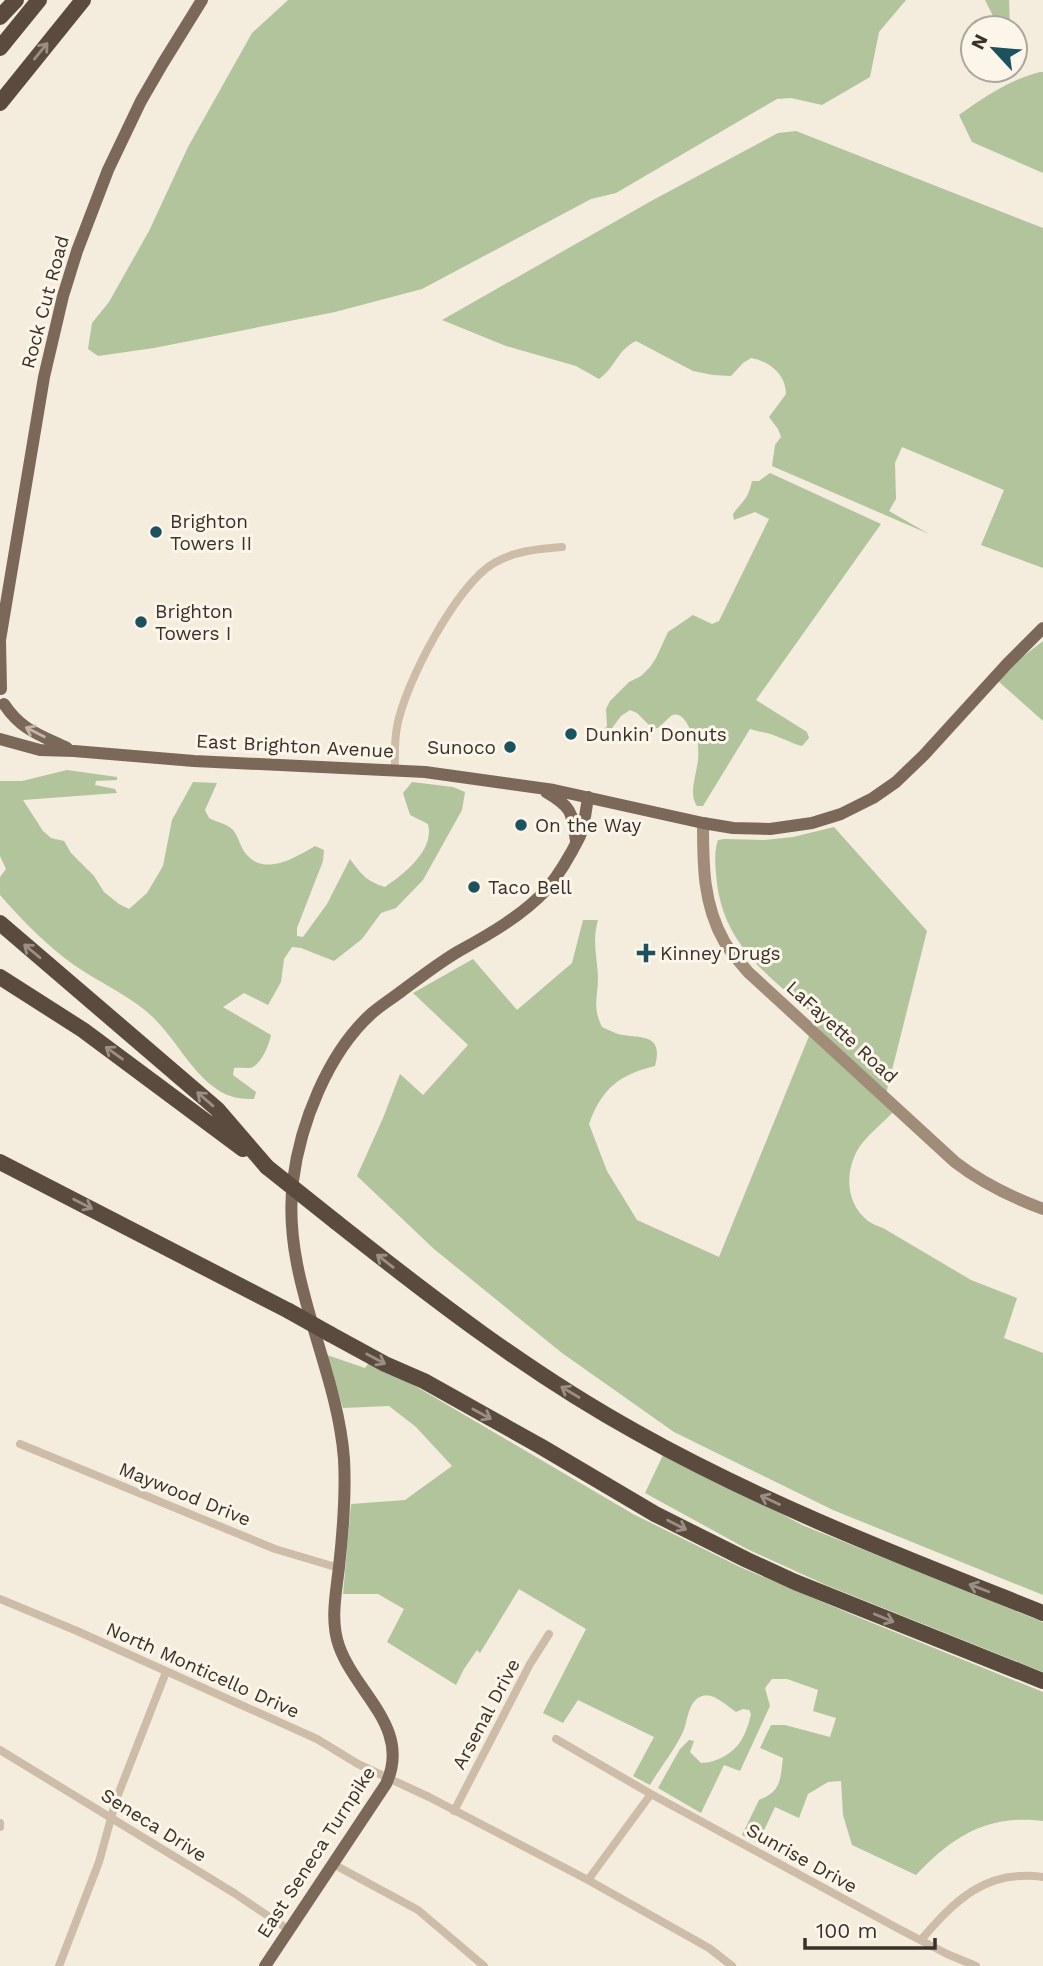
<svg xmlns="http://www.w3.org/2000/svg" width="1043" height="1966" viewBox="0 0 1043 1966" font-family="'Work Sans',sans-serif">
  <rect width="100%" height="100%" fill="#f4ecdd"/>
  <!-- green -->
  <path fill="#b2c49c" d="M 288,0 L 906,0 L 879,32 L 870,77 L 822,105 L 791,98 L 777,99 L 616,193 L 591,199 L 422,289 L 335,312 L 154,348 L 98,356 L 88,349 L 92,323 L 109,302 L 149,231 L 188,147 L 252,33 Z
    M 985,0 L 1009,0 L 1010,28 L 999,28 Z
    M 1040,72 L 1043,72 L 1043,173 L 972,142 L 959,115 C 984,97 1009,80 1040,72 Z
    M 796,131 L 1043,228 L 1043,568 L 981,545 L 1004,490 L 902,447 L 895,463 L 896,499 L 889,511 L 929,534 L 772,466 L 775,445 L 781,437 L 778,429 L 769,417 L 786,394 C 786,374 769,361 751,358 L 743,363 L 731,376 L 713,375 L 693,371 L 636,341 C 617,350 615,368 599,379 L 576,366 L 506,346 L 442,320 L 653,200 L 778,133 Z
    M 770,473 L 881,524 L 756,700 L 807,732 L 809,738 L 802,746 C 790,743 779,736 767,733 C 761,732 756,731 750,729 L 703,806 L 697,806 C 689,794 695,780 697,766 C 699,759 698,751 698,743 C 691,736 685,708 671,716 C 667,719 662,725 658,728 L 652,728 L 637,713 L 630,710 L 621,716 L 604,739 L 601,742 L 598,739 L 607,726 L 606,709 L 610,701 L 629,682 L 641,676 L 650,667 L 656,658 L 668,632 L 693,615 L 712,624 L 719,621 L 769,519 L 755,512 L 734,520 L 733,514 C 743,500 748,500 752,481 L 759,481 Z
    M 1043,641 L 1043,721 L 998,681 L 1021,658 Z
    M 67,770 L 117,777 L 117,780 L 96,781 L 95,785 L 115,789 L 117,793 L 23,800 L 43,831 L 51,838 L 64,841 L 71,853 L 94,876 L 104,892 L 119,904 L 129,909 L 147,893 L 163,866 L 172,820 L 193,782 L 217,783 L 205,810 L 209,818 C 216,822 228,824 233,830 C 239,837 240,847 246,854 C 265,877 296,857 315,846 L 324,850 L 323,861 L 297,928 L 297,936 L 303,937 L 327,904 L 350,859 C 362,875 366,881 385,887 C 404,874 435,850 428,824 L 410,815 L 403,793 L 412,782 L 453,787 L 465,792 L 462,810 L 423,880 L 396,908 L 381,913 L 362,939 L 334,961 L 301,948 L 292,947 L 284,959 L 281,982 L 268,1005 L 244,993 L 223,1007 L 271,1035 C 269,1045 262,1062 253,1067 C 248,1069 239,1067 234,1068 L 233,1075 L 256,1092 L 254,1099 C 241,1099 230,1098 218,1090 C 188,1070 174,1034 146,1011 C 124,993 97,981 74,965 C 47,946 22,920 0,895 L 0,877 L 6,869 L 0,856 L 0,781 L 22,781 Z
    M 834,827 L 927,931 L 886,1094 L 817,1027 C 812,1008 797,1000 782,988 C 748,959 723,929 717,884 C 716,870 713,854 718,840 L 724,839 L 764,840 L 793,837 Z
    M 583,920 L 598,920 C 592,940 597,956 598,977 C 598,998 592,1006 602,1027 C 607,1029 612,1032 618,1034 C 640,1039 664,1032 655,1066 C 619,1075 602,1088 589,1124 L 607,1171 L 637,1220 L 719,1257 L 809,1036 L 893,1112 C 882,1124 866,1136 858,1149 C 845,1172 845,1203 868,1221 C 872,1224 878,1226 883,1228 L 971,1280 L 1017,1298 L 1004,1338 L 1043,1353 L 1043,1595 L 833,1510 L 674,1432 L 562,1353 L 434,1249 L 357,1176 L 383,1118 L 400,1074 L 423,1095 L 468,1045 L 413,993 L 473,959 L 517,1010 L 572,963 Z
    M 327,1355 L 365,1368 L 371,1360 L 633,1514 L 740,1567 L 865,1620 L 1043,1692 L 1043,1821 C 988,1814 953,1836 916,1875 L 852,1845 L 843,1815 L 841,1781 L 828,1782 L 808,1794 L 799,1818 L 775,1807 L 758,1843 L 742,1835 L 759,1800 C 782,1791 780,1779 783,1758 L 760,1748 L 771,1725 L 785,1725 L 830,1737 L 836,1718 L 813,1711 L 818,1690 L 787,1679 L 772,1679 L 765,1688 L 770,1706 L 740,1771 L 724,1765 L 701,1813 L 658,1788 L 680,1749 L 689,1740 L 694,1741 L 690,1752 L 701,1763 C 717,1763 736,1752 743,1737 C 747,1730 749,1722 751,1714 L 749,1710 L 743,1709 L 736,1712 C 727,1706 713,1692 702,1696 C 687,1701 688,1723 682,1734 C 673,1752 660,1768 650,1785 L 633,1776 L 654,1737 L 578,1700 L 563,1723 L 543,1713 L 586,1629 L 519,1589 L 480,1653 L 477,1650 L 464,1669 L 456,1685 L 387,1642 L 404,1609 L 378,1594 L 343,1594 L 351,1504 L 405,1500 L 452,1466 L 416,1427 L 389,1406 L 343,1408 Z
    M 665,1451 L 802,1525 L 1043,1622 L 1043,1672 L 826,1585 L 747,1549 L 645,1493 Z"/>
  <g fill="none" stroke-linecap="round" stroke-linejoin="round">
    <!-- street -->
    <path stroke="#cdbda8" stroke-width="8" d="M 395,771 C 395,756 394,742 397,727 C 404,685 457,584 494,563 C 514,551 538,549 562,547
      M 20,1444 L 275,1549 L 339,1568
      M 0,1599 L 77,1631 L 317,1739 L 358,1764 L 429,1797 L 588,1880 L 709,1948 L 732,1966
      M 556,1739 L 651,1794 L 899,1929 L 947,1954 L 976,1966
      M 0,1750 L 234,1893 L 289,1930
      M 454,1811 L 530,1664 L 549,1634
      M 0,1823 L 0,1827
      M 333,1864 L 418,1910 L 484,1966
      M 588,1880 L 651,1794
      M 921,1940 C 955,1900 986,1869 1043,1877
      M 59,1966 L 99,1862 L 116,1800 L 166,1672"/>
    <!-- secondary -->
    <path stroke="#a18c79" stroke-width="12" d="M 703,823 C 703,865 703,904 724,941 C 730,952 740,962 748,972 L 955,1162 C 982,1183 1011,1197 1043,1209"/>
    <!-- primary -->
    <path stroke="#7c6859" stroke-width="12" d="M 1,689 L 0,640 L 44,377 L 63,296 L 77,251 L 108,170 L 141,101 L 163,63 L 202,0
      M 4,704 C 21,730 40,735 67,748
      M 0,739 L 40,750 L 74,751 L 194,761 L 425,772 L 554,790 L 703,823 L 733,828 L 770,829 L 812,823 L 841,814 L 873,798 L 896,782 L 924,755 L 1007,664 L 1043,628
      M 546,792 C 572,807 572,812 576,841
      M 265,1966 L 386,1784 C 412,1728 356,1694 339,1646 C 330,1621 336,1593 339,1567 C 343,1531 346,1495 344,1459 C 337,1365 281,1278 293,1181 C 300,1124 328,1053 371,1014 C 381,1005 393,998 403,990 C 421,977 440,962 459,951 C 490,934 523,915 547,889 C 560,873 571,854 580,836 C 585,824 586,809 588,797"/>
    <!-- highway -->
    <path stroke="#5b4b3f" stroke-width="16" d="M 0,17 L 16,0
      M 0,48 L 39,0
      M 0,103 L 83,0
      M 0,923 L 217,1109 L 267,1167
      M 0,977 L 83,1030 L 243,1149
      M 0,1162 L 289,1311
      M 336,1222 C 432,1298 529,1373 636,1432 C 766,1505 905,1558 1043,1613
      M 330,1334 L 385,1364 L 424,1381 L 540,1446 L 655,1514 L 747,1560 L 795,1582 L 1043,1681"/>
    <!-- highway-bridge -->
    <path stroke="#5b4b3f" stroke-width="16" d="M 267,1167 L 336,1222
      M 289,1311 L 330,1334"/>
  </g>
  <!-- one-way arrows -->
  <defs><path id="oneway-shaft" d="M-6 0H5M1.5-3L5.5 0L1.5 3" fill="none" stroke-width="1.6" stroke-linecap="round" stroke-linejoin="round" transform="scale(1.75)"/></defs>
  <g stroke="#9b8f83">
    <use href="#oneway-shaft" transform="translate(41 51) rotate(-51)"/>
    <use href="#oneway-shaft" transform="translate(32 951) rotate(-140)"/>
    <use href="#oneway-shaft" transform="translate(114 1053) rotate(-144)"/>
    <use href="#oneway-shaft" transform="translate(205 1099) rotate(-139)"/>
    <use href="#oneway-shaft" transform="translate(83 1204) rotate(27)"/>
    <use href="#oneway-shaft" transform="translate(385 1261) rotate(-142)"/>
    <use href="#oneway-shaft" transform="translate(376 1359) rotate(28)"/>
    <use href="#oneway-shaft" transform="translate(570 1392) rotate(-149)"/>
    <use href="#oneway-shaft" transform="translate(482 1414) rotate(29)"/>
    <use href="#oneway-shaft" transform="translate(770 1500) rotate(-155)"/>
    <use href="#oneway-shaft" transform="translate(677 1525) rotate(27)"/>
    <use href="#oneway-shaft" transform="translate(979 1588) rotate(-159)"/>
    <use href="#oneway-shaft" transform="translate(884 1618) rotate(22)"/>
  </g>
  <use stroke="#c2b6a9" href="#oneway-shaft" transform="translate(35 732) rotate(-153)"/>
  <!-- markers -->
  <g fill="#1b525d" stroke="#fbf5ea" stroke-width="2.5">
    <circle cx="156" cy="532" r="7"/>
    <circle cx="141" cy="622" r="7"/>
    <circle cx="571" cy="734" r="7"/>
    <circle cx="510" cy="747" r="7"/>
    <circle cx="521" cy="825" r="7"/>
    <circle cx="474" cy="887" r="7"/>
    <path d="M642.5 942.5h7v7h7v7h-7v7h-7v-7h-7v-7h7z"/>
  </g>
  <g text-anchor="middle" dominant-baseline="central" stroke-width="6" stroke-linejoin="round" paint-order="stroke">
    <!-- street labels -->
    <g font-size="19" fill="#393028" stroke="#fbf5ea">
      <text transform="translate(45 302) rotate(-75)">Rock Cut Road</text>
      <text transform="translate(295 746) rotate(3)">East Brighton Avenue</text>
      <text transform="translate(842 1032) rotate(42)">LaFayette Road</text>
      <text transform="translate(185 1494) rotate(22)">Maywood Drive</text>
      <text transform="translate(203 1670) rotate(24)">North Monticello Drive</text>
      <text transform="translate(486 1714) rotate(-62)">Arsenal Drive</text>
      <text transform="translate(154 1825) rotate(32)">Seneca Drive</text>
      <text transform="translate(316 1852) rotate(-57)">East Seneca Turnpike</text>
      <text transform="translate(802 1858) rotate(29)">Sunrise Drive</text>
    </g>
    <!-- poi labels -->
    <g font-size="19" fill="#393028" stroke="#fbf5ea" text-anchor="start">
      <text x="170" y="521">Brighton<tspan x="170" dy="22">Towers II</tspan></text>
      <text x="155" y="611">Brighton<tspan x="155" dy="22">Towers I</tspan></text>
      <text x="585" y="734">Dunkin' Donuts</text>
      <text x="496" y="747" text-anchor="end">Sunoco</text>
      <text x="535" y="825">On the Way</text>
      <text x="488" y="887">Taco Bell</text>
      <text x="660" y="953">Kinney Drugs</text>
    </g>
  </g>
  <!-- north arrow -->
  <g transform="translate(994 49) rotate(296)"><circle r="33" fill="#fbf5ea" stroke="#ada69c" stroke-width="2"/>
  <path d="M0-5L12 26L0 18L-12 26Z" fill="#1b525d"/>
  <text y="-10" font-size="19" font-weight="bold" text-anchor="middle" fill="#393028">N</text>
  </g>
  <!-- scale -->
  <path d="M805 1938v10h130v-10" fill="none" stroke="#393028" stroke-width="3.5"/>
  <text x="816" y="1938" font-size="21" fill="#393028" stroke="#fbf5ea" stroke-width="5" paint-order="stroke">100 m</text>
</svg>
